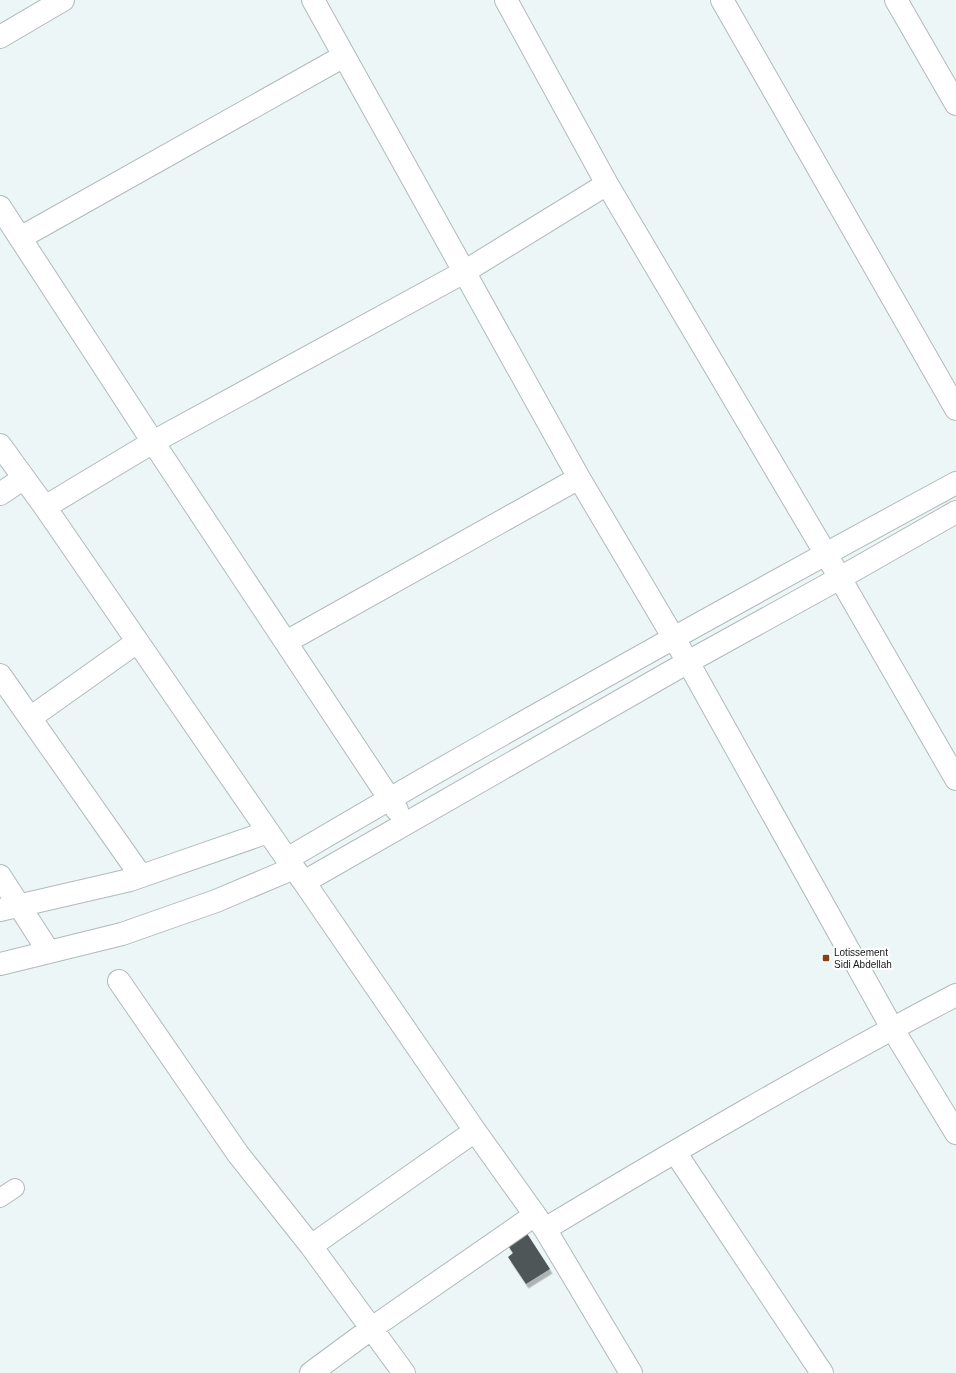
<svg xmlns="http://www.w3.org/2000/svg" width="956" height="1373" viewBox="0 0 956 1373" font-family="Arial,sans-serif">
  <defs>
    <filter id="shadow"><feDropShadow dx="2.5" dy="4.5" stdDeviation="0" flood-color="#0004"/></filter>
  </defs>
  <rect width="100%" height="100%" fill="#edf6f6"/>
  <!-- building -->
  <path fill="#4f5758" filter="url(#shadow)" d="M 526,1232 L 550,1269 L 526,1284 L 508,1257 L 513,1253 L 507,1244 Z"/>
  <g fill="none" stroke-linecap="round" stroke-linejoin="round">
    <defs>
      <path id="pedestrian" d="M 0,1198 L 15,1188"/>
      <path id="minor" d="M 313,0 L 579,478 L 688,662 L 892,1028 L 956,1133
        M 506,0 L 607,184 L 840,578 L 956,779
        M 722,0 L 956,409
        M 896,0 L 956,104
        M 0,207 L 153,442 L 397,810
        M 20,238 L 344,56
        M 0,445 L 45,507 L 287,859 L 304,882 L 475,1131 L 545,1229 L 631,1373
        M 0,494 L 24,478
        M 45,507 L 153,442 L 464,272 L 607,184
        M 286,642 L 579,478
        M 0,675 L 141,876
        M 30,718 L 137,642
        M 287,859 C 507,729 731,605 956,483
        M 0,876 L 49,952
        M 304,882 L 688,662 L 840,578 L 956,512
        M 0,910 L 130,880 L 268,832
        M 0,964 L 122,934 L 216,901 L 294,868
        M 119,981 L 238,1154 L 311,1246 L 404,1373
        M 675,1152 L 822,1373
        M 545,1229 C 680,1148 816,1068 956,995
        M 311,1246 L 475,1131
        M 311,1373 L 372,1328 L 535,1215"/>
      <path id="tertiary" d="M 0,37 L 63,0"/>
    </defs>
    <!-- pedestrian casing -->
    <use href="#pedestrian" stroke="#b1baba" stroke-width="20"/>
    <!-- minor casing -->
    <use href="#minor" stroke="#b1baba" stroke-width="24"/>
    <!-- tertiary casing -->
    <use href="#tertiary" stroke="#b1baba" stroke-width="24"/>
    <!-- pedestrian -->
    <use href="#pedestrian" stroke="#fff" stroke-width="18"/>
    <!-- minor -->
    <use href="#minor" stroke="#fff" stroke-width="22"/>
    <!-- tertiary -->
    <use href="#tertiary" stroke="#fff" stroke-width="22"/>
  </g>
  <!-- markers -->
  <rect fill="#854215" stroke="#fff" stroke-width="1.5" x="822" y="954" width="8" height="8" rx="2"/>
  <g text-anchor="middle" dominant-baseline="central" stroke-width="4" stroke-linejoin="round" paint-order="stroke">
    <!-- poi labels -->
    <g font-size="10" fill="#16191a" stroke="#fff" text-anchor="start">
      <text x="834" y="952">Lotissement<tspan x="834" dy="12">Sidi Abdellah</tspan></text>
    </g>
  </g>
</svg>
